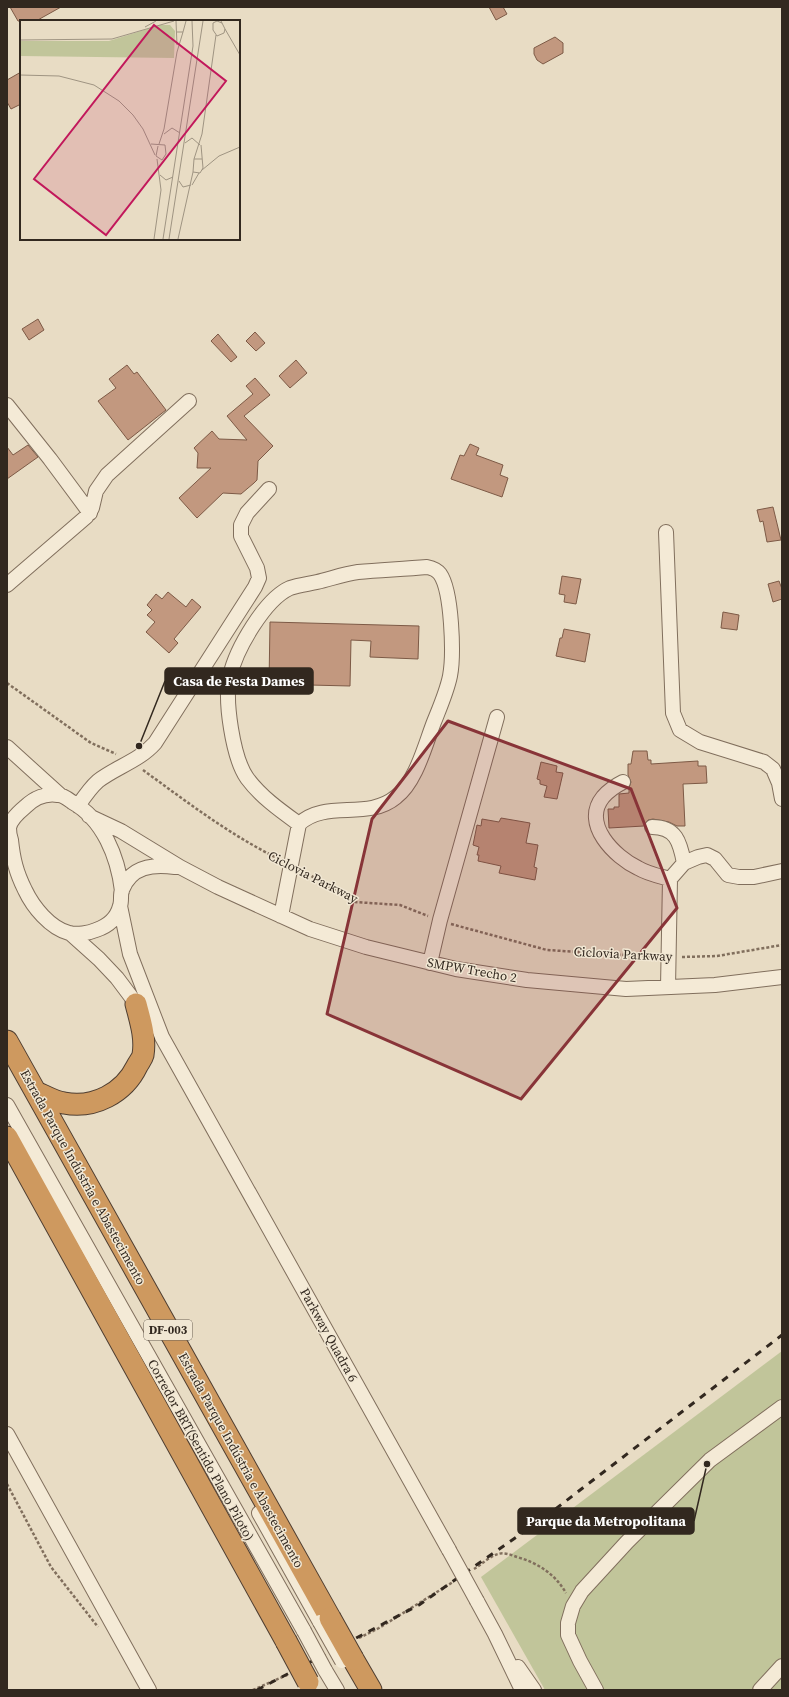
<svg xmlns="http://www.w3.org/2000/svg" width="789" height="1697" viewBox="0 0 789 1697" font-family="'Source Serif 4',serif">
  <rect width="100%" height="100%" fill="#e8dcc4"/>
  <!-- green -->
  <path fill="#c1c59a" d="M 782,1351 L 782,1688 L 781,1690 L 545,1690 L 481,1577 Z"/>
  <!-- building -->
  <path fill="#c2987f" stroke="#7d5a46" d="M 10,7 L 61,7 L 36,21 L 18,21 Z
    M 489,7 L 503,7 L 507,14 L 496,20 Z
    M 555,37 L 563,43 L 563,53 L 543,64 L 537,60 L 534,54 L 534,48 Z
    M 21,72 L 21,104 L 11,109 L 7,102 L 7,80 Z
    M 38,319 L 44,330 L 29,340 L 22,329 Z
    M 255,332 L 265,343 L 256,351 L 246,341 Z
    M 218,334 L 237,357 L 231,362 L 211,341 Z
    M 296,360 L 307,373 L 290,388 L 279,376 Z
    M 127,365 L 134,374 L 137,372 L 166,410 L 128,440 L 98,401 L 116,388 L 109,379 Z
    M 255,378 L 270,395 L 244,416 L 273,446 L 258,461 L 257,480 L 254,483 L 241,494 L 223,493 L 197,518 L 179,498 L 211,468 L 197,468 L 198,453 L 194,448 L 212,431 L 219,439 L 247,440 L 227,416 L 253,394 L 246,386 Z
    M 470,444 L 479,448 L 476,455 L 503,465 L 500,475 L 508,478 L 502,497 L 451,479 L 460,455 L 464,456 Z
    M 28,445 L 38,457 L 7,479 L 7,447 L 13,455 Z
    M 773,507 L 781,540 L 767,542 L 763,521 L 760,522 L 757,510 Z
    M 562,576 L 581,579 L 576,604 L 564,602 L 565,595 L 559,594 Z
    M 779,581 L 782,589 L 782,599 L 773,602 L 768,584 Z
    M 168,592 L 186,607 L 192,599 L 201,607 L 174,639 L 178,643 L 169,653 L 146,632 L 155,622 L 147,615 L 152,610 L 147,605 L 156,594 L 162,599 Z
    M 723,612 L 739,615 L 737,630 L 721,628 Z
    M 270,622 L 419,626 L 418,659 L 370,657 L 371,641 L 351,640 L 350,686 L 269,684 Z
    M 564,629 L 590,634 L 585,662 L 556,656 L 560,638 L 562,638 Z
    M 633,751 L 647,751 L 648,760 L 651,760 L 651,764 L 698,761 L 698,766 L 706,766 L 707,783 L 683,784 L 685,826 L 677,826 L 669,822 L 653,819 L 648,820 L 644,826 L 609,828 L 608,809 L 614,809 L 614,807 L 619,807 L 619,794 L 629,793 L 629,788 L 631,782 L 628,775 L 628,764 L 631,764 Z
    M 541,762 L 557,766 L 556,772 L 563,773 L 557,799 L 544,797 L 547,786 L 540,784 L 540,780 L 537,779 Z
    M 501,818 L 530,823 L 526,843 L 538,845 L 534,867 L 537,868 L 535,880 L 499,873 L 501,866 L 478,861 L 479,855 L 477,855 L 479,847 L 473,845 L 477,825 L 481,826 L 482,819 L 499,822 Z"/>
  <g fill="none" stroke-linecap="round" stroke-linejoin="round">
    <defs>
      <path id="minor" d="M 7,405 L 50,459 L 90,513
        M 666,532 L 673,713 L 680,730 L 700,742 L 764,762 L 773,769 L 779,783 L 782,799
        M 7,585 L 86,517 L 92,508 L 96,491 L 107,475 L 189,401
        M 7,747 L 60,795
        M 623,782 C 615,786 609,790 603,797 C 581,824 615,857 638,868 C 648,874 659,876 670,879
        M 78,806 C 84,797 90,788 98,781 C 116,767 139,761 155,743 L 255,587 L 259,578 L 257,568 L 241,536 L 241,525 L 247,513 L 269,489
        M 89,816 L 121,831 L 180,867 L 218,887 L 310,929 L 366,947 L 456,969 L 527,980 L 626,989 L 715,985 L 782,977
        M 652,827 C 676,827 680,842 684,863
        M 122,891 C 118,857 103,819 72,802 C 68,799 63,795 58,795 C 46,793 34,798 25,807 C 19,812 10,820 9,828 C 9,832 10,837 11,840 C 13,859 16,872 25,890 C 33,907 50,928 69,933 C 77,935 89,933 96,930 C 108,926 117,918 120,906 C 122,901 120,895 122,890 C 131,866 153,864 175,867
        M 120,906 L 130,954 L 162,1037 L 449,1550
        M 281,916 L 299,824 C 326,799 367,821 396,797 C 416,782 425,745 434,722 C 440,707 447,691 450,676 C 454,655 452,591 440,574 C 437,570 432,568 427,567 C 404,569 381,570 358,572 C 344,574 330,579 317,582 C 308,584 298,585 290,588 C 265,599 236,649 230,676 C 224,700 233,758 247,778 C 261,797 281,811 299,824
        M 70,933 L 99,959 L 117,978 L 141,1010
        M 430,963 L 440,920 L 497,717
        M 668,987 L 670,879 L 684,863 L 698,857 L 707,855 L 715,859 L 728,875 L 739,877 L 754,877 L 782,871
        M 7,1105 L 304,1631
        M 7,1434 L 149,1690
        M 259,1513 L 320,1622
        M 477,1601 L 495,1634 L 522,1690
        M 518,1667 L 534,1690
        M 325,1670 L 337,1690
        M 596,1690 L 580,1661 L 568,1635 L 568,1623 L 573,1606 L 582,1591 L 627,1542 L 710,1460 L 782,1407
        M 760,1690 L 782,1666"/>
      <path id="highway" d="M 7,1041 L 330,1618
        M 36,1092 C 45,1096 55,1102 64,1103 C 94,1109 124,1093 137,1066 C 139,1062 142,1059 143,1055 C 146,1037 140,1020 136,1004
        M 7,1137 L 286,1641
        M 353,1659 L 371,1690"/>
    </defs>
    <!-- minor casing -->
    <use href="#minor" stroke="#816f5d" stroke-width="16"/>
    <!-- highway casing -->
    <use href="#highway" stroke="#4f3e31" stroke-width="23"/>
    <!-- path -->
    <path stroke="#816f5d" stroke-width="2.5" stroke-dasharray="3 2" stroke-linecap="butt" d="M 7,683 L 91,743 L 116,754
      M 143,770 C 187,802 230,835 279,859
      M 303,871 L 355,902 L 400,905 L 428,916
      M 451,924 L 547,950 L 657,957
      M 682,957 L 717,956 L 782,945
      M 7,1484 L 51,1567 L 98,1627
      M 474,1569 C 481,1565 490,1556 498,1554 C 504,1552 512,1555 517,1557 C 538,1563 555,1574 566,1593
      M 359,1638 L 379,1628 L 453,1582
      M 253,1690 L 287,1675"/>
    <!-- minor -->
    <use href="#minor" stroke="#f4ead6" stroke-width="14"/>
    <!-- highway -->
    <use href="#highway" stroke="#ce995f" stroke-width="21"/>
    <!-- rail -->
    <path stroke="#32281f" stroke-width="3" stroke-dasharray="7 7" stroke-linecap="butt" d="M 257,1690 L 419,1605 L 545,1517 L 782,1335"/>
    <defs>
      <path id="minor-bridge" d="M 449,1550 L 477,1601
        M 320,1622 L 342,1661
        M 304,1631 L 325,1670"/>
      <path id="highway-bridge" d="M 330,1618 L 353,1659
        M 286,1641 L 308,1682"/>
    </defs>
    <!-- minor-bridge casing -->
    <use href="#minor-bridge" stroke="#816f5d" stroke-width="16" stroke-linecap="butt"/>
    <!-- highway-bridge casing -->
    <use href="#highway-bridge" stroke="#4f3e31" stroke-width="23" stroke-linecap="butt"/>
    <!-- minor-bridge -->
    <use href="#minor-bridge" stroke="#f4ead6" stroke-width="14"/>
    <!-- highway-bridge -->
    <use href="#highway-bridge" stroke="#ce995f" stroke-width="21"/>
  </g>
  <!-- marked area -->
  <path fill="#883438" fill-opacity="0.2" stroke="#883438" stroke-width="3" stroke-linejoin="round" d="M 448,721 L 631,789 L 677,908 L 521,1099 L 327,1014 L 372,819 Z"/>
  <g text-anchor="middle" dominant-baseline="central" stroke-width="3" stroke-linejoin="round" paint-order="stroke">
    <!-- shield labels -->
    <rect fill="#f1e7d3" stroke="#6b6155" stroke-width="1" x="144" y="1320" width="48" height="20" rx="3"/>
    <g font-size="12" font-weight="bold" fill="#32281f">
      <text x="168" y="1330">DF-003</text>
    </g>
    <!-- street labels -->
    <g font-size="13" fill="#32281f" stroke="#f1e7d3">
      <text transform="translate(313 877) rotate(27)">Ciclovia Parkway</text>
      <text transform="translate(623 954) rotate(3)">Ciclovia Parkway</text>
      <text transform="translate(472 970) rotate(10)">SMPW Trecho 2</text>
      <text transform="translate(83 1177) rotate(61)">Estrada Parque Indústria e Abastecimento</text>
      <text transform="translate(329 1335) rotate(61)">Parkway Quadra 6</text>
      <text transform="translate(201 1450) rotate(61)">Corredor BRT(Sentido Plano Piloto)</text>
      <text transform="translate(241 1460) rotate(61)">Estrada Parque Indústria e Abastecimento</text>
    </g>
  </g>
  <!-- overview -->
  <g transform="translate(20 20)">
    <rect width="220" height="220" fill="#e8dcc4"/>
    <path d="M 140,5 L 150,5 L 155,11 L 154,38 L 0,36 L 0,21 L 89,21 Z" fill="#c1c59a"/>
    <path fill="none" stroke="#9f9482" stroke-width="1" d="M 156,1 L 157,25M 201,1 L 205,9 L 204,13 L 197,16 L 193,10 L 193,3 L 197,1 L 202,3M 125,7 L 136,1M 205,9 L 220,35M 157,12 L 163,12 L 166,1M 0,20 L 92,19 L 154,1M 0,55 L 39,56 L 74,65 L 99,81 L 113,95 L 123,109 L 135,135M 144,114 L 152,108 L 160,113M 165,123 L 172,118 L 180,125M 131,124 L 145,125 L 146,134 L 142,140 L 136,136 L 138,126M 139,124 L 144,109 L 157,32 L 163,12M 181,125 L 183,148 L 180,153 L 173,152 L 174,139 L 182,139M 174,139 L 182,114 L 196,15M 182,150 L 199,136 L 220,127M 140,155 L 146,160 L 153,157M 159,161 L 163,167 L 171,165M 172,165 L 179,153M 134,219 L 141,170 L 137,139M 143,219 L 173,26 L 172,1M 149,219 L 183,1M 158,219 L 173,152"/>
    <path fill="#c2185b" fill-opacity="0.15" stroke="#c2185b" stroke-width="2" d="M 134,5 L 206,61 L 86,215 L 14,159 Z"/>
    <rect width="220" height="220" fill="none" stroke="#32281f" stroke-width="2"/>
  </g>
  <!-- callouts -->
  <path fill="none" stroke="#32281f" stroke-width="1.5" d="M139 746L165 681M707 1464L694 1521"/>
  <g fill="#32281f" stroke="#f1e7d3" stroke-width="1.5">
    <circle cx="139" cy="746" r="4"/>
    <circle cx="707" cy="1464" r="4"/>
  </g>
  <g fill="#32281f" stroke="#32281f" stroke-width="1.5">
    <rect x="165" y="668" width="148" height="26" rx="4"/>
    <rect x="518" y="1508" width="176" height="26" rx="4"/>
  </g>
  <g font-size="14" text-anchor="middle" font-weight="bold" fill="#fff">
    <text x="239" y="686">Casa de Festa Dames</text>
    <text x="606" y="1526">Parque da Metropolitana</text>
  </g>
  <!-- border -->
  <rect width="789" height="1697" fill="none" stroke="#32281f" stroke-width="16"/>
</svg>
